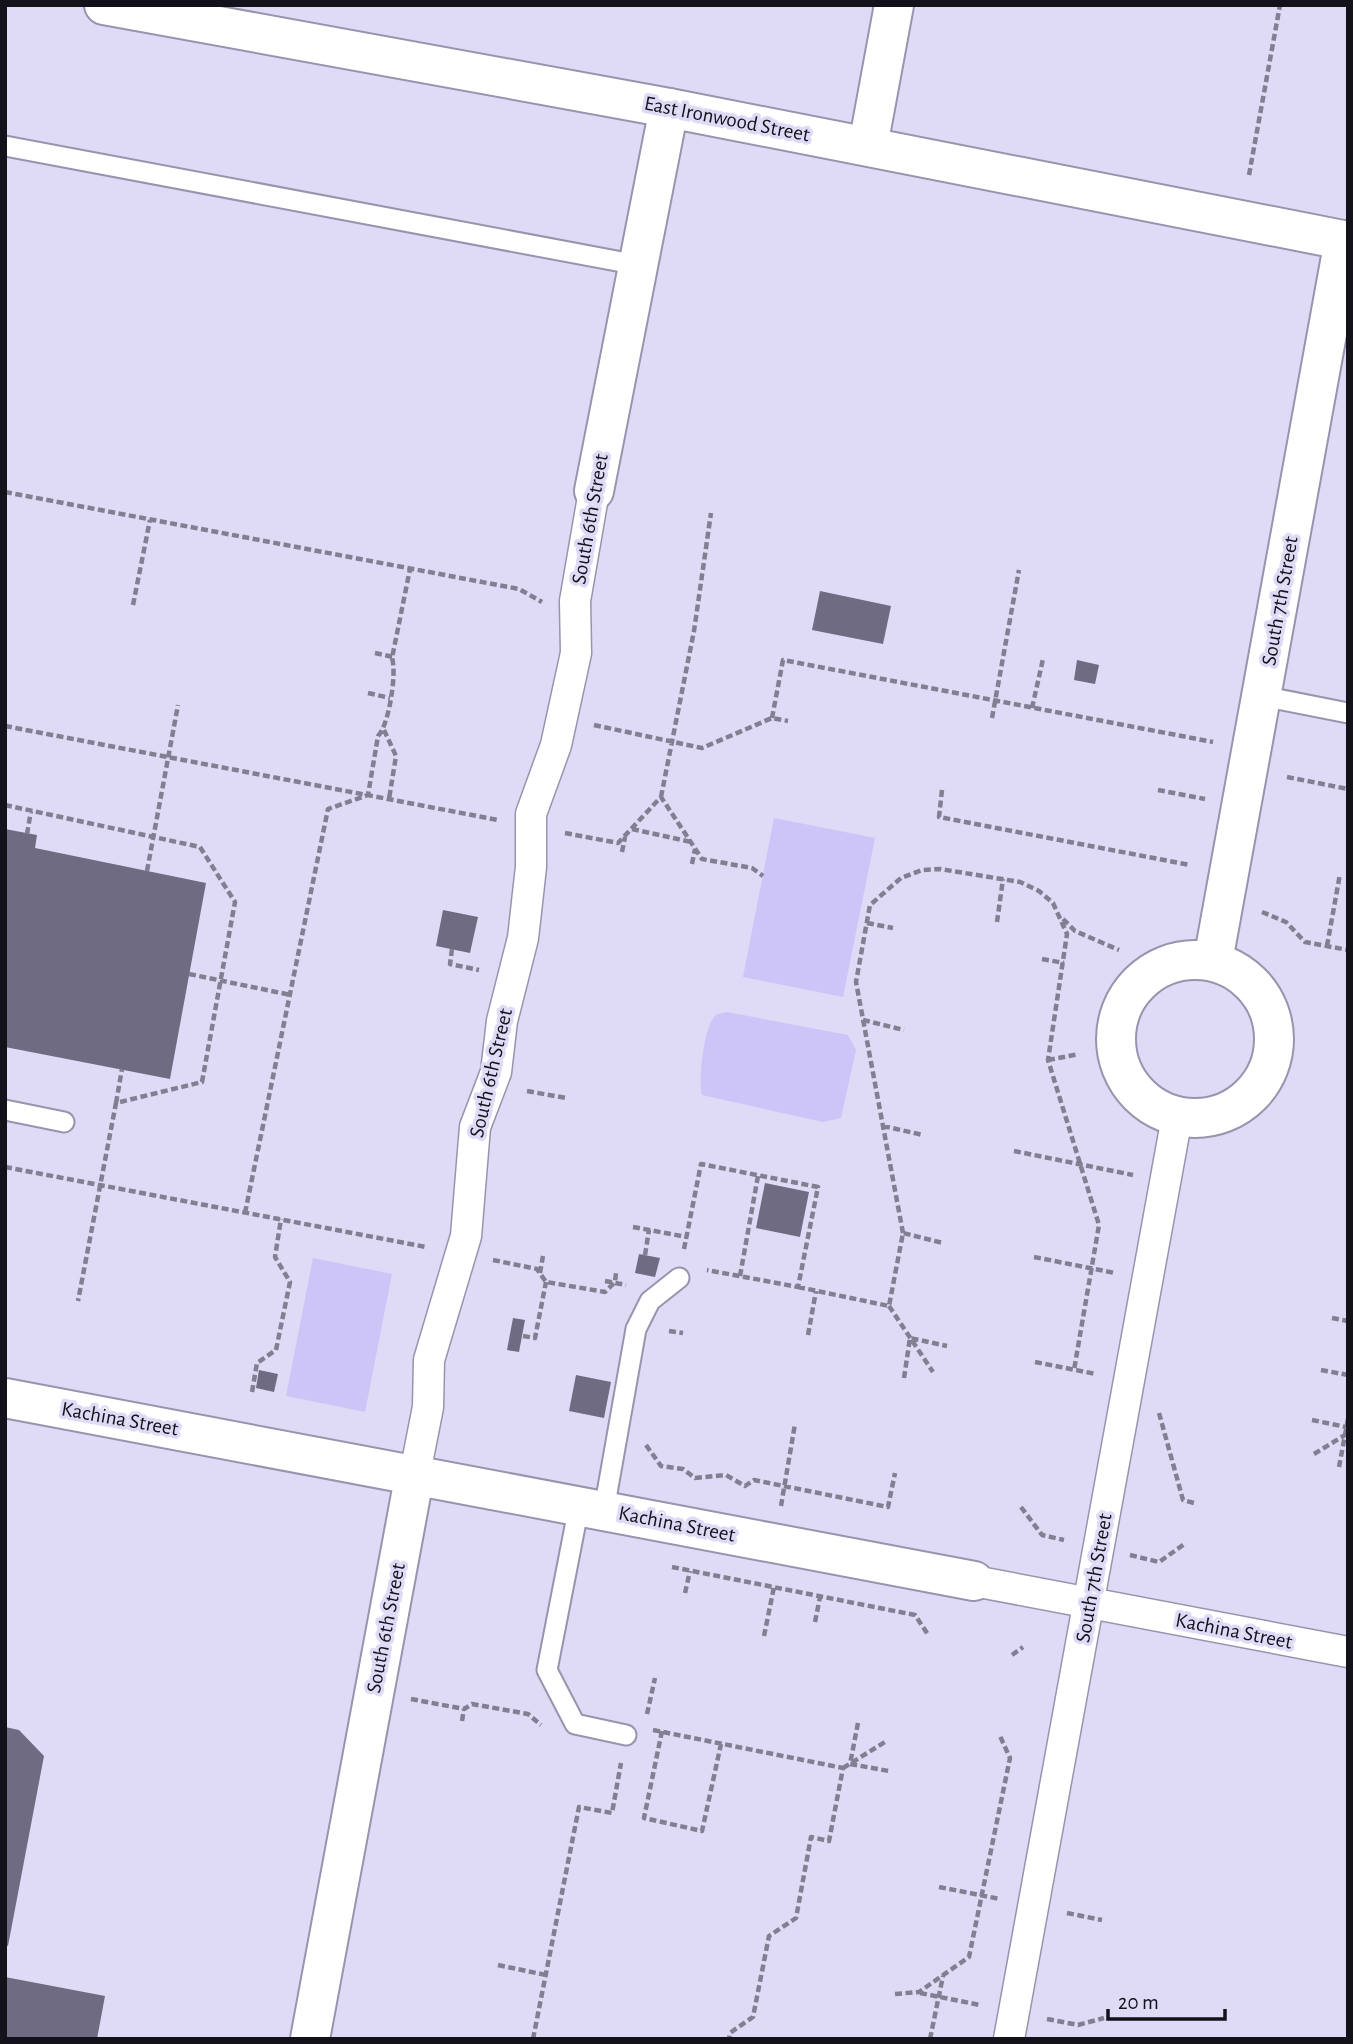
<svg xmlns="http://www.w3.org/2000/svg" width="1353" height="2044" viewBox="0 0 1353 2044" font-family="'Alegreya Sans',sans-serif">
  <rect width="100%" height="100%" fill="#dfdbf6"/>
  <!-- green -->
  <path fill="#cdc4f8" d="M 774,818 L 875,838 L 843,997 L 743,977 Z
    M 727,1012 L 848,1035 L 856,1050 L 841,1118 L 823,1122 L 702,1095 C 698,1081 704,1024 716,1015 C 718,1014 725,1012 727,1012 Z
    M 313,1258 L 392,1274 L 365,1412 L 286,1396 Z"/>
  <!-- building -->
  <path fill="#6f6b82" d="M 820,591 L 891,606 L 883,644 L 812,630 Z
    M 1077,660 L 1099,665 L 1095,684 L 1074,680 Z
    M 5,829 L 37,835 L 35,848 L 206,883 L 170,1079 L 5,1047 Z
    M 443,910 L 478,917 L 470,953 L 436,946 Z
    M 765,1183 L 809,1192 L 800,1237 L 756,1228 Z
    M 639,1254 L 660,1258 L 655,1277 L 635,1273 Z
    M 513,1318 L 525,1320 L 519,1352 L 507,1350 Z
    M 259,1370 L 278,1374 L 274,1392 L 256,1388 Z
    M 576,1375 L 611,1382 L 604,1418 L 569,1411 Z
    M 5,1727 L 19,1730 L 44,1756 L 8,1946 L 5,1945 Z
    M 5,1977 L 105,1996 L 97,2039 L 5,2039 Z"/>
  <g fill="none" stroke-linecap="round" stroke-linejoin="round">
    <defs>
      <path id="service" d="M 5,146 L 638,265
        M 1262,696 L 1348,713
        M 5,1110 L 64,1122
        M 579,1506 L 547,1670 L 575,1724 L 626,1735
        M 604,1510 L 636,1329 L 650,1301 L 679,1278"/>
      <path id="pedestrian" d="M 415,1473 L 428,1407 L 429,1360 L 466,1236 L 475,1127 L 496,1072 L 502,1021 L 523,938 L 531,867 L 531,814 L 556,745 L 576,653 L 575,601 L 594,491
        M 974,1581 L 1348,1652
        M 1009,2039 L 1177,1117"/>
      <path id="minor" d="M 868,146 L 894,5
        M 594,491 L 669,108
        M1116 1039a79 79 0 1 1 158 0a79 79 0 1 1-158 0Z
        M 1213,961 L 1344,240
        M 5,1398 L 974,1581
        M 310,2039 L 415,1473"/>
      <path id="tertiary" d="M 104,5 L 669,108 L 1348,241"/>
    </defs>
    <!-- service casing -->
    <use href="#service" stroke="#9894ad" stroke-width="23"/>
    <!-- pedestrian casing -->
    <use href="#pedestrian" stroke="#9894ad" stroke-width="33"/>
    <!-- minor casing -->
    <use href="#minor" stroke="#9894ad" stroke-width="42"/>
    <!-- tertiary casing -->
    <use href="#tertiary" stroke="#9894ad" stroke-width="42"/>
    <!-- path -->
    <path stroke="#827f92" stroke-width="4.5" stroke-dasharray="7 3.5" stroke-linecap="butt" d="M 1249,175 L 1280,5
      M 5,492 L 519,589 L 542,602
      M 133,605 L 150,520
      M 375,653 L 393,657
      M 368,693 L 390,698
      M 1032,708 L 1043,659
      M 772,718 L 783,660 L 1213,742
      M 992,718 L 1019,570
      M 594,725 L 702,748 L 772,718 L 788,721
      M 5,726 L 498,820
      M 384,730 L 396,756 L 389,799
      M 1287,777 L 1348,789
      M 942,790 L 939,817 L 1190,865
      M 1158,790 L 1205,799
      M 661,797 L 694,631 L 711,513
      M 5,805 L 200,847 L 235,902 L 202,1082 L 116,1103 L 78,1301
      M 632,829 L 691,842
      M 565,833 L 618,843 L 661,797 L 702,859 L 752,868 L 763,876
      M 27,834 L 31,811
      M 622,852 L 625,837
      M 692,864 L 695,849
      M 147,871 L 178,705
      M 1262,912 L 1286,922 L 1305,942 L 1348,950
      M 1063,919 L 1075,931 L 1119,950
      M 997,922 L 1003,879
      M 867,923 L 893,928
      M 1327,946 L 1340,874
      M 452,949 L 450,964 L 479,970
      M 1042,959 L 1064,963
      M 189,974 L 291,995
      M 863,1020 L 904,1030
      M 1048,1060 L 1079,1054
      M 527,1091 L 566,1098
      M 116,1103 L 122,1069
      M 883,1126 L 923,1135
      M 1014,1151 L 1133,1175
      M 5,1167 L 426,1247
      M 245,1213 L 328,809 L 368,795 L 378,736 C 389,725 397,673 392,658 L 410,569
      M 633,1227 L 687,1237
      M 903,1233 L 856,982 L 870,905 L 901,878 L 922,870 L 940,869 L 1020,882 L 1039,891 L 1053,903 L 1067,934 L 1048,1060 L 1099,1225 L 1074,1370
      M 684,1249 L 701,1164 L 818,1187 L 798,1287 L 707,1270
      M 645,1255 L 649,1230
      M 1034,1257 L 1115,1273
      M 493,1260 L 537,1269 L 546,1282 L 605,1292 L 615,1282 L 616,1273
      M 540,1273 L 543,1256
      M 740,1276 L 758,1176
      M 605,1281 L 626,1285
      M 798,1287 L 889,1306 L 903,1233 L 943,1243
      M 889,1306 L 933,1372
      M 1332,1318 L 1348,1321
      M 669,1331 L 683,1333
      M 808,1335 L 816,1291
      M 523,1336 L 535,1338 L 546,1282
      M 1035,1362 L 1096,1374
      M 1321,1370 L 1348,1375
      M 904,1378 L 910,1338 L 947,1346
      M 252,1392 L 257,1363 L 276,1350 L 290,1282 L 275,1257 L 281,1219
      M 1159,1413 L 1183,1500 L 1194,1503
      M 1312,1420 L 1346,1427
      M 646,1445 L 661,1466 L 683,1469 L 695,1478 L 726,1475 L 745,1486 L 754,1480 L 888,1507 L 895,1473
      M 1314,1454 L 1345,1435
      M 1339,1467 L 1348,1419
      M 781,1506 L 795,1424
      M 1021,1507 L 1042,1535 L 1064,1540
      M 1130,1555 L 1159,1562 L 1186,1543
      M 672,1567 L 915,1615 L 929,1636
      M 685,1593 L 690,1571
      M 815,1622 L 820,1597
      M 764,1636 L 774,1587
      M 1012,1655 L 1023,1647
      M 411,1699 L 464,1709 L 472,1704 L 528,1714 L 541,1725
      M 647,1714 L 655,1678
      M 462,1721 L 464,1709
      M 858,1723 L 850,1764 L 889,1771
      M 653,1730 L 843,1768 L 829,1841 L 811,1837 L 796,1918 L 769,1936 L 753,2017 L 730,2033 L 729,2039
      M 662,1731 L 644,1818 L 702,1831 L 721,1744
      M 843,1768 L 885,1742
      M 939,1887 L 1000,1899
      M 1067,1913 L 1102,1920
      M 498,1965 L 546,1975
      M 920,1993 L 980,2005
      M 895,1994 L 919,1992 L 969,1957 L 1010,1758 L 1000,1736
      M 1047,2019 L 1078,2025 L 1104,2018
      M 533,2039 L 579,1807 L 612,1813 L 621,1763
      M 930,2039 L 943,1976"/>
    <!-- service -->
    <use href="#service" stroke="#fff" stroke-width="19"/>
    <!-- pedestrian -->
    <use href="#pedestrian" stroke="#fff" stroke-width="30"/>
    <!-- minor -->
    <use href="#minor" stroke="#fff" stroke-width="38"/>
    <!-- tertiary -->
    <use href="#tertiary" stroke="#fff" stroke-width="38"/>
  </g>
  <g text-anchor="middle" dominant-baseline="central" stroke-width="7" stroke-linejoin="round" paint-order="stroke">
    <!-- street labels -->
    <g font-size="21" fill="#13111a" stroke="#dfdbf6">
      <text transform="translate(727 119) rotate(11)">East Ironwood Street</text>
      <text transform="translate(590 519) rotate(-80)">South 6th Street</text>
      <text transform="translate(1280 601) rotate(-80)">South 7th Street</text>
      <text transform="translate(491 1073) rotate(-77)">South 6th Street</text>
      <text transform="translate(120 1419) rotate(10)">Kachina Street</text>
      <text transform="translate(677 1524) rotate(11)">Kachina Street</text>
      <text transform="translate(1094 1578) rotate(-80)">South 7th Street</text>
      <text transform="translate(386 1628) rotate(-79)">South 6th Street</text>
      <text transform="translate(1234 1631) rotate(11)">Kachina Street</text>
    </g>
  </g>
  <!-- border -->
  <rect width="1353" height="2044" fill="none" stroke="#13111a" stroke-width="14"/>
  <!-- scale -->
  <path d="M1108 2009v10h117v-10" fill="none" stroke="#13111a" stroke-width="3.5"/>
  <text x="1118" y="2009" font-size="21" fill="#13111a" stroke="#dfdbf6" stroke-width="5" paint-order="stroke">20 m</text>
</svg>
